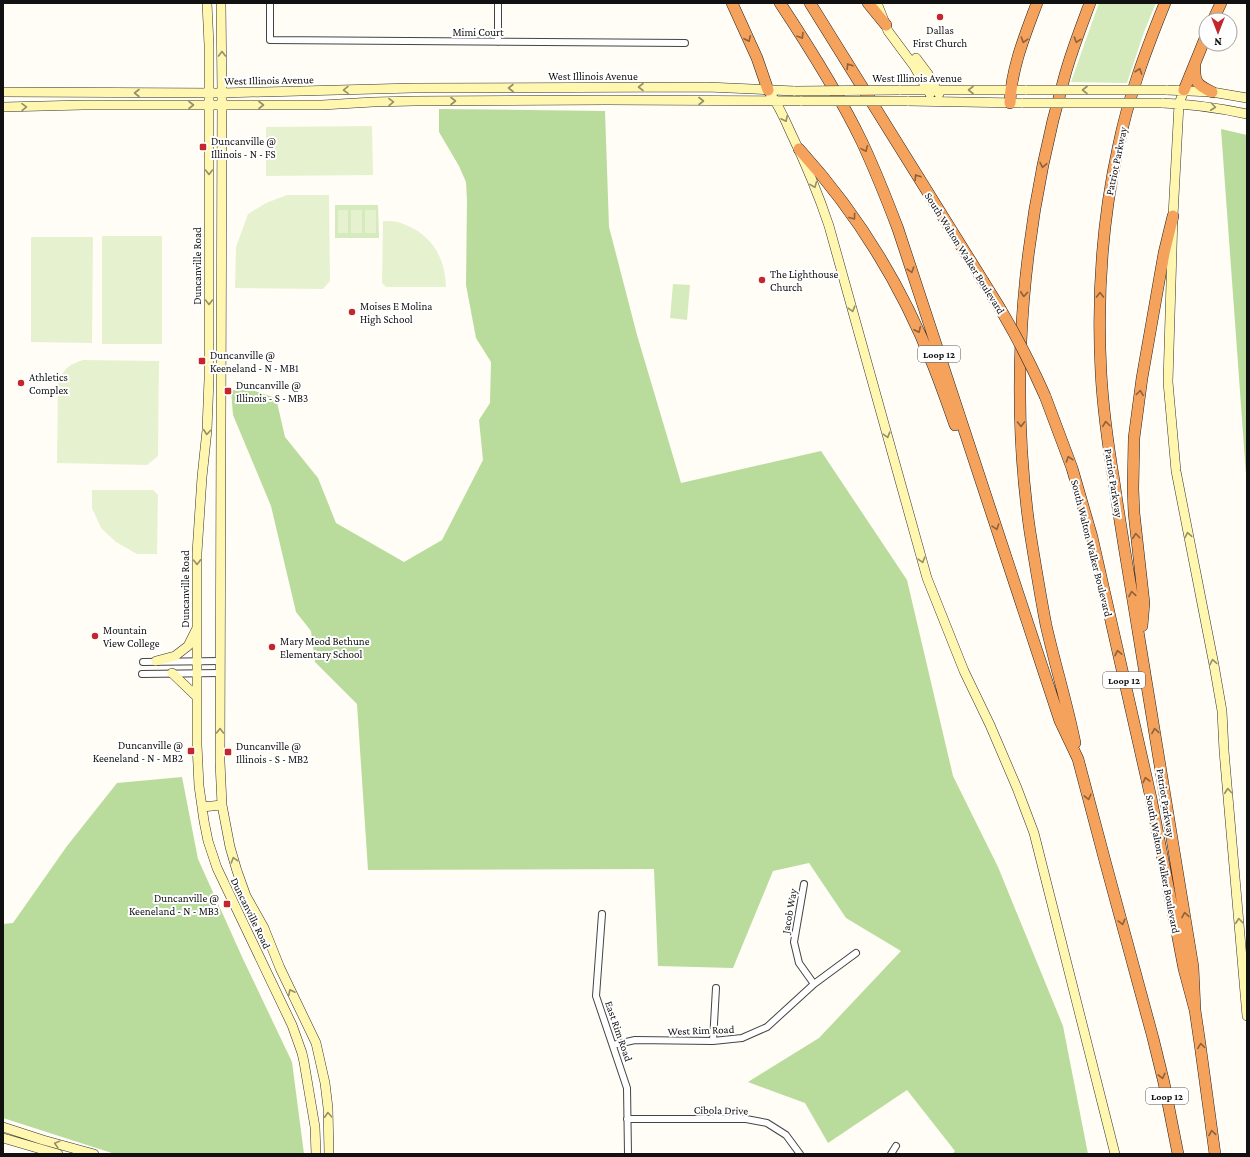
<svg xmlns="http://www.w3.org/2000/svg" width="1250" height="1157" viewBox="0 0 1250 1157" font-family="'Crimson Pro',serif">
  <rect width="100%" height="100%" fill="#fffdf5"/>
  <!-- green -->
  <path fill="#d5ebbd" d="M 1099,3 L 1156,3 L 1144,32 L 1127,83 L 1071,82 Z
    M 335,205 L 378,205 L 379,238 L 335,238 Z
    M 673,284 L 690,285 L 687,320 L 670,318 Z"/>
  <!-- forest -->
  <path fill="#b9dc9c" d="M 439,109 L 605,111 L 609,227 L 637,335 L 681,483 L 821,451 L 907,580 L 953,776 L 998,867 L 1063,1026 L 1088,1154 L 952,1154 L 955,1151 L 907,1090 L 828,1143 L 805,1103 L 748,1082 L 819,1038 L 901,951 L 846,918 L 809,863 L 773,871 L 733,968 L 658,966 L 654,869 L 368,870 L 357,704 L 315,662 L 311,631 L 296,612 L 271,506 L 233,415 L 231,390 L 252,390 L 276,398 L 285,437 L 318,478 L 336,523 L 404,562 L 442,540 L 483,460 L 479,420 L 490,403 L 491,362 L 476,338 L 466,285 L 467,200 L 466,182 L 459,166 L 439,132 Z
    M 1221,129 L 1247,135 L 1247,488 Z
    M 182,777 L 198,859 L 243,959 L 292,1062 L 304,1154 L 115,1154 L 3,1118 L 3,924 L 13,923 L 67,846 L 117,783 Z"/>
  <!-- pitch -->
  <path fill="#e6f2cf" d="M 372,126 L 373,175 L 266,176 L 266,127 Z
    M 287,195 L 329,195 L 330,281 L 323,289 L 235,288 L 236,247 L 248,214 L 266,203 Z
    M 338,210 L 348,210 L 348,233 L 338,233 Z
    M 351,210 L 362,210 L 362,233 L 351,233 Z
    M 365,210 L 376,210 L 376,233 L 365,233 Z
    M 383,221 C 388,221 394,221 398,222 C 430,232 445,255 446,287 L 386,287 L 382,283 Z
    M 102,236 L 162,236 L 162,344 L 102,344 Z
    M 31,237 L 93,237 L 92,343 L 31,342 Z
    M 83,360 L 159,361 L 158,456 L 147,465 L 57,463 L 58,382 C 65,368 68,365 83,360 Z
    M 92,490 L 153,490 L 158,495 L 157,554 L 137,554 L 116,542 L 101,528 L 92,508 Z"/>
  <g fill="none" stroke-linecap="round" stroke-linejoin="round">
    <defs>
      <path id="street" d="M 270,3 L 270,40 L 685,43
        M 498,3 L 498,42
        M 143,662 L 221,661
        M 142,674 L 221,673
        M 804,884 L 794,942 L 799,963 L 814,984
        M 602,914 L 596,996 L 627,1088 L 628,1154
        M 713,1041 L 716,988
        M 613,1045 L 635,1040 L 713,1041 L 742,1038 L 767,1027 L 814,984 L 856,953
        M 627,1119 L 746,1119 L 767,1123 L 786,1135 L 800,1154
        M 891,1154 L 896,1146"/>
      <path id="secondary" d="M 207,3 L 209,45 L 209,379 L 207,430 L 202,477 L 197,553 L 197,745 L 199,786 L 204,821 L 208,841 L 217,868 L 292,1025 L 302,1053 L 304,1062 L 315,1127 L 316,1154
        M 221,3 L 222,93 L 220,762 L 222,805 L 230,847 L 237,871 L 246,896 L 264,928 L 280,968 L 316,1043 L 325,1083 L 328,1108 L 329,1154
        M 877,3 L 888,31 L 914,66 L 930,94
        M 916,58 L 928,74 L 939,94
        M 768,90 C 777,103 784,117 790,131 C 805,162 818,193 829,226 L 927,578 L 964,671 L 990,725 L 1017,788 L 1034,833 L 1115,1154
        M 899,90 L 1027,90
        M 1166,90 L 1212,92 L 1247,98
        M 1184,90 L 1179,104 L 1173,216 L 1168,382 L 1176,471 L 1214,665 L 1222,711 L 1224,751 L 1247,1016
        M 3,92 L 222,93 L 413,88 L 707,87 L 795,91
        M 907,101 L 1023,103
        M 1162,103 C 1191,104 1219,108 1247,114
        M 3,107 L 83,105 L 322,105 L 373,102 L 414,101 L 606,100 L 802,101
        M 156,661 L 175,656 L 188,646 L 196,630
        M 172,673 L 197,697
        M 202,807 L 222,805
        M 3,1127 L 43,1140 L 94,1154
        M 3,1138 L 58,1154"/>
      <path id="highway" d="M 732,3 L 757,58 L 768,90
        M 780,3 C 809,47 839,94 862,142 C 875,170 887,200 898,229 L 1060,721 L 1078,759 L 1105,861 L 1153,1038 L 1164,1083 L 1178,1154
        M 810,3 L 983,281
        M 868,3 L 886,25
        M 1165,3 C 1146,50 1128,98 1118,148 C 1102,221 1097,298 1101,373 C 1103,409 1108,445 1114,481 C 1121,531 1130,581 1138,631 C 1157,743 1175,855 1193,967 L 1195,1010
        M 1213,20 L 1221,3
        M 1195,66 C 1194,83 1198,85 1212,92
        M 1184,90 L 1206,36
        M 1010,103 C 1011,69 1025,35 1037,3
        M 799,149 C 856,212 902,286 933,365 C 941,385 948,405 955,425
        M 1045,396 L 1072,468 L 1092,537 L 1151,798 L 1184,969 L 1195,1010 L 1200,1044 L 1215,1154
        M 1142,626 L 1144,603 L 1134,513 L 1133,489 L 1134,438 L 1142,378 L 1164,253 L 1173,216
        M 1075,743 C 1067,703 1055,665 1046,625 C 1040,594 1035,563 1030,532 C 1008,380 1023,222 1065,75 C 1072,50 1081,27 1090,3"/>
    </defs>
    <!-- street casing -->
    <use href="#street" stroke="#444" stroke-width="8"/>
    <!-- secondary casing -->
    <use href="#secondary" stroke="#333" stroke-width="10"/>
    <!-- highway casing -->
    <use href="#highway" stroke="#222" stroke-width="12"/>
    <!-- street -->
    <use href="#street" stroke="#fff" stroke-width="6"/>
    <!-- secondary -->
    <use href="#secondary" stroke="#fff6b0" stroke-width="9"/>
    <!-- highway -->
    <use href="#highway" stroke="#f5a25d" stroke-width="11"/>
    <defs>
      <path id="secondary-bridge" d="M 1027,90 L 1166,90
        M 795,91 L 899,90
        M 802,101 L 907,101
        M 1023,103 L 1162,103"/>
      <path id="highway-bridge" d="M 983,281 C 1007,318 1027,355 1045,396"/>
    </defs>
    <!-- secondary-bridge casing -->
    <use href="#secondary-bridge" stroke="#333" stroke-width="10" stroke-linecap="butt"/>
    <!-- highway-bridge casing -->
    <use href="#highway-bridge" stroke="#222" stroke-width="12" stroke-linecap="butt"/>
    <!-- secondary-bridge -->
    <use href="#secondary-bridge" stroke="#fff6b0" stroke-width="9"/>
    <!-- highway-bridge -->
    <use href="#highway-bridge" stroke="#f5a25d" stroke-width="11"/>
  </g>
  <!-- one-way arrows -->
  <defs><path id="oneway-chevron" d="M-2-3.5L2.5 0L-2 3.5" fill="none" stroke-width="1.6" stroke-linecap="round" stroke-linejoin="round"/></defs>
  <g stroke="#8e613b">
    <use href="#oneway-chevron" transform="translate(801 36) rotate(58)"/>
    <use href="#oneway-chevron" transform="translate(748 39) rotate(65)"/>
    <use href="#oneway-chevron" transform="translate(1024 40) rotate(107)"/>
    <use href="#oneway-chevron" transform="translate(1077 40) rotate(109)"/>
    <use href="#oneway-chevron" transform="translate(849 66) rotate(-122)"/>
    <use href="#oneway-chevron" transform="translate(1139 71) rotate(-71)"/>
    <use href="#oneway-chevron" transform="translate(865 149) rotate(66)"/>
    <use href="#oneway-chevron" transform="translate(1043 165) rotate(101)"/>
    <use href="#oneway-chevron" transform="translate(917 177) rotate(-122)"/>
    <use href="#oneway-chevron" transform="translate(853 217) rotate(54)"/>
    <use href="#oneway-chevron" transform="translate(911 270) rotate(72)"/>
    <use href="#oneway-chevron" transform="translate(1024 294) rotate(95)"/>
    <use href="#oneway-chevron" transform="translate(1100 295) rotate(-89)"/>
    <use href="#oneway-chevron" transform="translate(918 330) rotate(65)"/>
    <use href="#oneway-chevron" transform="translate(1140 393) rotate(-82)"/>
    <use href="#oneway-chevron" transform="translate(1021 424) rotate(89)"/>
    <use href="#oneway-chevron" transform="translate(1106 424) rotate(-97)"/>
    <use href="#oneway-chevron" transform="translate(1069 459) rotate(-109)"/>
    <use href="#oneway-chevron" transform="translate(996 527) rotate(72)"/>
    <use href="#oneway-chevron" transform="translate(1136 536) rotate(-95)"/>
    <use href="#oneway-chevron" transform="translate(1132 594) rotate(-99)"/>
    <use href="#oneway-chevron" transform="translate(1118 653) rotate(-102)"/>
    <use href="#oneway-chevron" transform="translate(1155 731) rotate(-99)"/>
    <use href="#oneway-chevron" transform="translate(1146 780) rotate(-103)"/>
    <use href="#oneway-chevron" transform="translate(1088 797) rotate(76)"/>
    <use href="#oneway-chevron" transform="translate(1185 915) rotate(-99)"/>
    <use href="#oneway-chevron" transform="translate(1122 922) rotate(75)"/>
    <use href="#oneway-chevron" transform="translate(1201 1046) rotate(-98)"/>
    <use href="#oneway-chevron" transform="translate(1162 1076) rotate(76)"/>
    <use href="#oneway-chevron" transform="translate(1212 1133) rotate(-99)"/>
  </g>
  <g stroke="#948f68">
    <use href="#oneway-chevron" transform="translate(222 54) rotate(-90)"/>
    <use href="#oneway-chevron" transform="translate(641 87) rotate(180)"/>
    <use href="#oneway-chevron" transform="translate(511 88) rotate(180)"/>
    <use href="#oneway-chevron" transform="translate(346 90) rotate(179)"/>
    <use href="#oneway-chevron" transform="translate(971 90) rotate(180)"/>
    <use href="#oneway-chevron" transform="translate(1085 90) rotate(-180)"/>
    <use href="#oneway-chevron" transform="translate(137 93) rotate(-180)"/>
    <use href="#oneway-chevron" transform="translate(453 101)"/>
    <use href="#oneway-chevron" transform="translate(701 101)"/>
    <use href="#oneway-chevron" transform="translate(391 102) rotate(-1)"/>
    <use href="#oneway-chevron" transform="translate(191 105)"/>
    <use href="#oneway-chevron" transform="translate(261 105)"/>
    <use href="#oneway-chevron" transform="translate(24 107) rotate(-1)"/>
    <use href="#oneway-chevron" transform="translate(1213 107) rotate(7)"/>
    <use href="#oneway-chevron" transform="translate(785 119) rotate(64)"/>
    <use href="#oneway-chevron" transform="translate(209 172) rotate(90)"/>
    <use href="#oneway-chevron" transform="translate(814 185) rotate(68)"/>
    <use href="#oneway-chevron" transform="translate(209 302) rotate(90)"/>
    <use href="#oneway-chevron" transform="translate(852 309) rotate(74)"/>
    <use href="#oneway-chevron" transform="translate(207 432) rotate(95)"/>
    <use href="#oneway-chevron" transform="translate(887 435) rotate(74)"/>
    <use href="#oneway-chevron" transform="translate(1188 535) rotate(-101)"/>
    <use href="#oneway-chevron" transform="translate(922 560) rotate(74)"/>
    <use href="#oneway-chevron" transform="translate(197 562) rotate(89)"/>
    <use href="#oneway-chevron" transform="translate(1213 662) rotate(-101)"/>
    <use href="#oneway-chevron" transform="translate(220 731) rotate(-89)"/>
    <use href="#oneway-chevron" transform="translate(1228 791) rotate(-95)"/>
    <use href="#oneway-chevron" transform="translate(234 860) rotate(-107)"/>
    <use href="#oneway-chevron" transform="translate(1239 921) rotate(-95)"/>
    <use href="#oneway-chevron" transform="translate(291 992) rotate(-116)"/>
    <use href="#oneway-chevron" transform="translate(328 1115) rotate(-93)"/>
    <use href="#oneway-chevron" transform="translate(57 1144) rotate(-165)"/>
  </g>
  <!-- markers -->
  <g fill="#c4262e" stroke="#fff" stroke-width="1.5">
    <circle cx="940" cy="17" r="4"/>
    <rect x="199" y="143" width="8" height="8" rx="2"/>
    <circle cx="762" cy="280" r="4"/>
    <circle cx="352" cy="312" r="4"/>
    <rect x="198" y="357" width="8" height="8" rx="2"/>
    <circle cx="21" cy="383" r="4"/>
    <rect x="224" y="387" width="8" height="8" rx="2"/>
    <circle cx="95" cy="636" r="4"/>
    <circle cx="272" cy="647" r="4"/>
    <rect x="187" y="747" width="8" height="8" rx="2"/>
    <rect x="224" y="748" width="8" height="8" rx="2"/>
    <rect x="223" y="900" width="8" height="8" rx="2"/>
  </g>
  <g text-anchor="middle" dominant-baseline="central" stroke-width="4" stroke-linejoin="round" paint-order="stroke">
    <!-- shield labels -->
    <g fill="#fff" stroke="#585858" stroke-width="1">
      <rect x="918" y="346" width="42" height="16" rx="3"/>
      <rect x="1103" y="672" width="42" height="16" rx="3"/>
      <rect x="1146" y="1088" width="42" height="16" rx="3"/>
    </g>
    <g font-size="10" font-weight="bold" fill="#111">
      <text x="939" y="354">Loop 12</text>
      <text x="1124" y="680">Loop 12</text>
      <text x="1167" y="1096">Loop 12</text>
    </g>
    <!-- poi labels -->
    <g font-size="11" fill="#111" stroke="#fff" text-anchor="start">
      <text x="940" y="30" text-anchor="middle">Dallas<tspan x="940" dy="13">First Church</tspan></text>
      <text x="211" y="141">Duncanville @<tspan x="211" dy="13">Illinois - N - FS</tspan></text>
      <text x="770" y="274">The Lighthouse<tspan x="770" dy="13">Church</tspan></text>
      <text x="360" y="306">Moises E Molina<tspan x="360" dy="13">High School</tspan></text>
      <text x="210" y="355">Duncanville @<tspan x="210" dy="13">Keeneland - N - MB1</tspan></text>
      <text x="29" y="377">Athletics<tspan x="29" dy="13">Complex</tspan></text>
      <text x="236" y="385">Duncanville @<tspan x="236" dy="13">Illinois - S - MB3</tspan></text>
      <text x="103" y="630">Mountain<tspan x="103" dy="13">View College</tspan></text>
      <text x="280" y="641">Mary Meod Bethune<tspan x="280" dy="13">Elementary School</tspan></text>
      <text x="183" y="745" text-anchor="end">Duncanville @<tspan x="183" dy="13">Keeneland - N - MB2</tspan></text>
      <text x="236" y="746">Duncanville @<tspan x="236" dy="13">Illinois - S - MB2</tspan></text>
      <text x="219" y="898" text-anchor="end">Duncanville @<tspan x="219" dy="13">Keeneland - N - MB3</tspan></text>
    </g>
    <!-- street labels -->
    <g font-size="11" fill="#111" stroke="#fff">
      <text x="478" y="32">Mimi Court</text>
      <text x="593" y="76">West Illinois Avenue</text>
      <text x="917" y="78">West Illinois Avenue</text>
      <text transform="translate(269 80) rotate(-1)">West Illinois Avenue</text>
      <text transform="translate(1116 161) rotate(-78)">Patriot Parkway</text>
      <text transform="translate(965 253) rotate(58)">South Walton Walker Boulevard</text>
      <text transform="translate(197 266) rotate(-90)">Duncanville Road</text>
      <text transform="translate(1114 483) rotate(81)">Patriot Parkway</text>
      <text transform="translate(1092 548) rotate(76)">South Walton Walker Boulevard</text>
      <text transform="translate(185 589) rotate(-90)">Duncanville Road</text>
      <text transform="translate(1166 803) rotate(81)">Patriot Parkway</text>
      <text transform="translate(1163 864) rotate(79)">South Walton Walker Boulevard</text>
      <text transform="translate(789 911) rotate(-80)">Jacob Way</text>
      <text transform="translate(251 913) rotate(64)">Duncanville Road</text>
      <text transform="translate(701 1030) rotate(-2)">West Rim Road</text>
      <text transform="translate(619 1031) rotate(71)">East Rim Road</text>
      <text transform="translate(721 1110) rotate(1)">Cibola Drive</text>
    </g>
  </g>
  <!-- border -->
  <rect width="1250" height="1157" fill="none" stroke="#111111" stroke-width="8"/>
  <!-- north arrow -->
  <g transform="translate(1218 32) rotate(180)"><circle r="19" fill="#ffffff" stroke="#a0a0a0"/>
  <path d="M0-3L7 15L0 10L-7 15Z" fill="#c4262e"/>
  <text y="-6" font-size="11" font-weight="bold" text-anchor="middle" fill="#111111">N</text>
  </g>
</svg>
